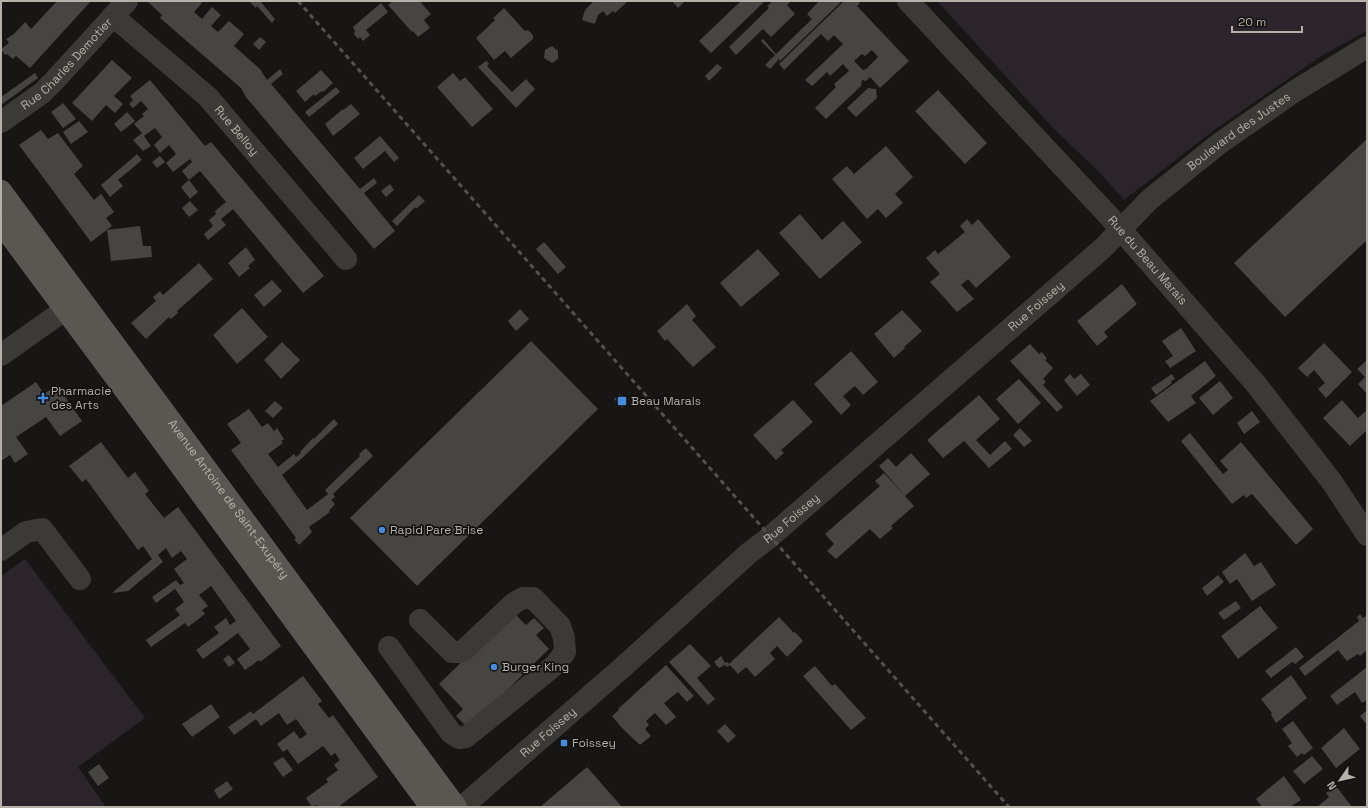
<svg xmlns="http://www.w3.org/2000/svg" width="1368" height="808" viewBox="0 0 1368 808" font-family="'Space Grotesk',sans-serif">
  <rect width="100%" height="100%" fill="#171615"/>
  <!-- green -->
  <path fill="#2b242b" d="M 937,1 L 1367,1 L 1367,31 L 1321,56 L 1213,131 L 1124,200 L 1100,173 L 1054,129 Z
    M 25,559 L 145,718 L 78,767 L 106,807 L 1,807 L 1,576 Z"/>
  <!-- building -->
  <path fill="#464542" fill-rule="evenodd" d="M 57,1 L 91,1 L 30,68 L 16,56 L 13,59 L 7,54 L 5,55 L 1,49 L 9,43 L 6,39 L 14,34 L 25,22 L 31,29 Z
    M 147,1 L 200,1 L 202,3 L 194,12 L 202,19 L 212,7 L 221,15 L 211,26 L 218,32 L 229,21 L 244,34 L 234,46 L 260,69 L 267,80 L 280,69 L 283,74 L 271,84 L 360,189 L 374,178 L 377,183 L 364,193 L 395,231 L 374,249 L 246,97 L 241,88 L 160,18 L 162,15 Z
    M 249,1 L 260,1 L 275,19 L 272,23 L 257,6 L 256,8 Z
    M 393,1 L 424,1 L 421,3 L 431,14 L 424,20 L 430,28 L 418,37 L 413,31 L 412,32 L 388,5 Z
    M 594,1 L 628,1 L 615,13 L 613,11 L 607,16 L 603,11 L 598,15 L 595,24 L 582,20 L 585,10 Z
    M 672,1 L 685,1 L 678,8 Z
    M 741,1 L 765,1 L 711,53 L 699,41 Z
    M 773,1 L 791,1 L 787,5 L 795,14 L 771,37 L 763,29 L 736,55 L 729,47 L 769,8 L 767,6 Z
    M 819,1 L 840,1 L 841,2 L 780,61 L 779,59 L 770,69 L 765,65 L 775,55 L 761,41 L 763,39 L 776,54 L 812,19 L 807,14 Z
    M 844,1 L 857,1 L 860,3 L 857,6 L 909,61 L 880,88 L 870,77 L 866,81 L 862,80 L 861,86 L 826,119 L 815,108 L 836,87 L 834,84 L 849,71 L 843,64 L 830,76 L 827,72 L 812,86 L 805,80 L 843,44 L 834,35 L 828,41 L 821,34 L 784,70 L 779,64 ZM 872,50 L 878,57 L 866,69 L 863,70 L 854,61 L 862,54 L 865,56 Z
    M 381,3 L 388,12 L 366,30 L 370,35 L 363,41 L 360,37 L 358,39 L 354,34 L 355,31 L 353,27 Z
    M 504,8 L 525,31 L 528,30 L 533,35 L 533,39 L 511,58 L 505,51 L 494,60 L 476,38 L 495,20 L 493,18 Z
    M 260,37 L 266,42 L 259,50 L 253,44 Z
    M 552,46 L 558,51 L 558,59 L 552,63 L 544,58 L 545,50 Z
    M 112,60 L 132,78 L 114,96 L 123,104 L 115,113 L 106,105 L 92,121 L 72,103 Z
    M 486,61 L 489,63 L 487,66 L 512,92 L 526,79 L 535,89 L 516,108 L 478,67 Z
    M 717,64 L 722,68 L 709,81 L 705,76 Z
    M 321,70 L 333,83 L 323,92 L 322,91 L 315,96 L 314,94 L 305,102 L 296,91 Z
    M 35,73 L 38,78 L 1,105 L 1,97 Z
    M 453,73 L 460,81 L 465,77 L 493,109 L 472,127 L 437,87 Z
    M 150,80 L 205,146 L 211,142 L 324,276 L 303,293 L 233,209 L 221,219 L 226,225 L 208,240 L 204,234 L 213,226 L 209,220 L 216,214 L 215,211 L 226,202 L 200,171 L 189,180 L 182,171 L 192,162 L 190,159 L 173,172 L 166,163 L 176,154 L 169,145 L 160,153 L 154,145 L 162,137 L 155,128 L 144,136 L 151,146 L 143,151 L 133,140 L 142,133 L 134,124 L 144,116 L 142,114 L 148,109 L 141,101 L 133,108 L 129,104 L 133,100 L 130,96 Z
    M 336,87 L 340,92 L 309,117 L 305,112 Z
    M 868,88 L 876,89 L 877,98 L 856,117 L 847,108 Z
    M 938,90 L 987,143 L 965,164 L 915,111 Z
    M 63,103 L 76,119 L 63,128 L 51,112 Z
    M 351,104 L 360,114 L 333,136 L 325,124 L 343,109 L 343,110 Z
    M 127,112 L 135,121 L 121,132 L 114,124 Z
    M 79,121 L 88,132 L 71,144 L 63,132 Z
    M 41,130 L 48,139 L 58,133 L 83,166 L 74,174 L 94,200 L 101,194 L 114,212 L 106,218 L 112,226 L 91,242 L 19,145 Z
    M 380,136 L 399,158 L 394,162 L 385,151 L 363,169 L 354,158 Z
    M 1367,139 L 1367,240 L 1285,317 L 1234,263 Z
    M 886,146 L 913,177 L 895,194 L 903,203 L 886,218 L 878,209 L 867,219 L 832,179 L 847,166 L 854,174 Z
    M 137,154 L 142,160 L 118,180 L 123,186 L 110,197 L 101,185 Z
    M 160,156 L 165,162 L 157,168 L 152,162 Z
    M 189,180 L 198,192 L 190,199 L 181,187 Z
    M 390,184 L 394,190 L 386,197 L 381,191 Z
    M 419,195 L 425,201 L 416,209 L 415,207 L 397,226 L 392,221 Z
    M 190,201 L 198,210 L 189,217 L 182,208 Z
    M 800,214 L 822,240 L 843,221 L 862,242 L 820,279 L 779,233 Z
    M 967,219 L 972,225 L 978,219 L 1011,257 L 976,288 L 968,279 L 961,285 L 974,299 L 957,312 L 930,282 L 940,274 L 926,258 L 935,250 L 938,254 L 965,232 L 960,226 Z
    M 140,226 L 143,246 L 151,246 L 152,257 L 111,261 L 107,230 Z
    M 544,242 L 566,267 L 558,274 L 536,249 Z
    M 246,247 L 255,260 L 248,266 L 250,268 L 239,277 L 228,263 Z
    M 758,249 L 780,274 L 741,307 L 720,283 Z
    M 199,263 L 213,279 L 177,311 L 178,313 L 171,319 L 169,317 L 146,339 L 131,323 L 156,301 L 153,297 L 160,291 L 163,295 Z
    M 272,280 L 282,291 L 264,307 L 254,295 Z
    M 1122,284 L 1137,304 L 1104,332 L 1108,337 L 1097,346 L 1077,321 Z
    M 687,304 L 696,316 L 692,320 L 716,347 L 693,367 L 667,339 L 665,341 L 657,331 Z
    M 242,308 L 268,337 L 237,364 L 213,335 Z
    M 520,309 L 529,319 L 516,331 L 508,321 Z
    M 902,310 L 922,331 L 904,347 L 905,348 L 894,358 L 874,334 Z
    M 1181,328 L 1196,351 L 1170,368 L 1165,361 L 1173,356 L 1162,341 Z
    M 531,341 L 598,409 L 417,586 L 350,518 Z
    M 282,342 L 300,360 L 281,379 L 264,360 Z
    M 1324,343 L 1352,372 L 1326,398 L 1318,389 L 1325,383 L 1314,370 L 1307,377 L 1298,368 Z
    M 1030,344 L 1039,354 L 1042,352 L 1047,359 L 1045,360 L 1053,368 L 1043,379 L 1046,382 L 1043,385 L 1063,407 L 1057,412 L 1010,361 Z
    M 851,351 L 878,382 L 863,395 L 855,386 L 843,396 L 851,405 L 841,415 L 814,384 Z
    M 1367,360 L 1367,394 L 1358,384 L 1365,377 L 1357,369 Z
    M 1205,361 L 1216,376 L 1191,396 L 1196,403 L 1168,422 L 1150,401 Z
    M 1070,374 L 1074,379 L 1081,374 L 1090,385 L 1077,396 L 1064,380 Z
    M 1172,374 L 1175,379 L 1171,381 L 1172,383 L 1156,395 L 1151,388 Z
    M 1019,379 L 1041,403 L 1018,424 L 996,399 Z
    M 1220,381 L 1233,398 L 1213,415 L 1199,398 Z
    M 36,382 L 44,394 L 57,385 L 82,421 L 60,436 L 46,417 L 16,437 L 28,454 L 15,463 L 10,455 L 1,461 L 1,406 Z
    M 620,394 L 628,403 L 622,408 L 614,399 Z
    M 979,395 L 1000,419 L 976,440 L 990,455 L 1005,441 L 1012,449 L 989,468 L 964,441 L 943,458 L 927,440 Z
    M 793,400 L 813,422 L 781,450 L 784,453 L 776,460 L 753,435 Z
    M 1342,400 L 1358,418 L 1367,410 L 1367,430 L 1350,446 L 1323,418 Z
    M 275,401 L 283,408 L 273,418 L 265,411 Z
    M 249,409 L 262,427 L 268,423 L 274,431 L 277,428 L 284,439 L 281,441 L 283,443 L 268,454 L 278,467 L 294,454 L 296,457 L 301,453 L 300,452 L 313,438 L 314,439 L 334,419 L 338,424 L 301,459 L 282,475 L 307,510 L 328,494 L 325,490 L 360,456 L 359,454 L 366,448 L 373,456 L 333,494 L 335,497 L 331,500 L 335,504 L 329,511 L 330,512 L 309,527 L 312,532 L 299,545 L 294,539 L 296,538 L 231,450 L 241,443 L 227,424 Z
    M 1252,411 L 1260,422 L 1244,434 L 1237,423 Z
    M 1020,428 L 1032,441 L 1024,447 L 1013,435 Z
    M 1190,433 L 1223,474 L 1228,470 L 1220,461 L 1241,442 L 1313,529 L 1296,545 L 1252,494 L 1246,498 L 1244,495 L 1232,504 L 1181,441 Z
    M 101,442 L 128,478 L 135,472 L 149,491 L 145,494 L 164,518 L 178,507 L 281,646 L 260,662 L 259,660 L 245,670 L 237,659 L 250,649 L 238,633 L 203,659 L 196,650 L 219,633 L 214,627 L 226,618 L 230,625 L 236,621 L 211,586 L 199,595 L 208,606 L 202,610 L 205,614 L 188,627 L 185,623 L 151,647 L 146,640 L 180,615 L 175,609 L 184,602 L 175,589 L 156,603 L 152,597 L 176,580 L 180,585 L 184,583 L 174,569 L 187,559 L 181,551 L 172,558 L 166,548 L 158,555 L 163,562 L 128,591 L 112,593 L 152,559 L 143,546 L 138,550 L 86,479 L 82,482 L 69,466 Z
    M 911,453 L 930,474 L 905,496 L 887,475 L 895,469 L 887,475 L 879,466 L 888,458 L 896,467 Z
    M 884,473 L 914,506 L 891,526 L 893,528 L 880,539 L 870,529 L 836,559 L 827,551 L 834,544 L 825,534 L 880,486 L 875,481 Z
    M 1245,553 L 1254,566 L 1261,562 L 1276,585 L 1252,601 L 1237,579 L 1230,584 L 1222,572 Z
    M 1218,575 L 1224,582 L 1207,596 L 1202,588 Z
    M 1236,601 L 1241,608 L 1224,620 L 1218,613 Z
    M 1260,606 L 1278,628 L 1238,659 L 1221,636 Z
    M 513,612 L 526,625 L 534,618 L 544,628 L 536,635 L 549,649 L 468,728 L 456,716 L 463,709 L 439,684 Z
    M 1360,614 L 1363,618 L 1367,615 L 1367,650 L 1360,656 L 1358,654 L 1347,661 L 1338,650 L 1305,676 L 1299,668 L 1359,621 L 1357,617 Z
    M 779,617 L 794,633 L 795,632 L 803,641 L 787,657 L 777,646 L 770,653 L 775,659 L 755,677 L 746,667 L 738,674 L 730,665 L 727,667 L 725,665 L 719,668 L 714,662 L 721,656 L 725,663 L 727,662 L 729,664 Z
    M 690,644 L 711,666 L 697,678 L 715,699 L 708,705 L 669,662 Z
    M 1296,647 L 1304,657 L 1295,664 L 1292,662 L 1271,678 L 1265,671 Z
    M 229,655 L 235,663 L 229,667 L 223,659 Z
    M 666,665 L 694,696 L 687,702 L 678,692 L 664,703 L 676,717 L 666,725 L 655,713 L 646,721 L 649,725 L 645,729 L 651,736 L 640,745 L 622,728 L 612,716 L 619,710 L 618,709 Z
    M 815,666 L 832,686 L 835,684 L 866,718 L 851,730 L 803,676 Z
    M 1367,667 L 1367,700 L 1362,703 L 1355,692 L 1337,705 L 1330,696 Z
    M 1291,675 L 1307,698 L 1276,723 L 1271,715 L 1272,713 L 1261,699 Z
    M 303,676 L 322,701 L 318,704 L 329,718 L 333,715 L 378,777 L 338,807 L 319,807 L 317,805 L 312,807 L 306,798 L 328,782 L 326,779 L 338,770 L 334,765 L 340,760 L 335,753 L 331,756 L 323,746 L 298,764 L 287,749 L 283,752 L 277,744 L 294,731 L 300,739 L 307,734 L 296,719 L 287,725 L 279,713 L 261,726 L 256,719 L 234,735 L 228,727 L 251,711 L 253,714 Z
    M 211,704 L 220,717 L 192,737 L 182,724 Z
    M 1367,710 L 1367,725 L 1360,716 Z
    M 1293,721 L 1313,748 L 1304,755 L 1302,753 L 1297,757 L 1288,746 L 1292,743 L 1282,729 Z
    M 725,724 L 736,736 L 728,743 L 717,731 Z
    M 1344,728 L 1360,749 L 1336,768 L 1321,748 Z
    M 1312,756 L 1323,769 L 1304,784 L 1293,771 Z
    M 283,757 L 293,770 L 283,777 L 273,763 Z
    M 99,764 L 109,778 L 98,786 L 88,772 Z
    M 587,767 L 622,807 L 540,807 Z
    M 1284,776 L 1301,800 L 1290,807 L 1262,807 L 1256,799 Z
    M 227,781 L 233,789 L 219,799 L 214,790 Z
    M 1336,786 L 1352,807 L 1317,807 L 1329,797 L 1326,793 Z"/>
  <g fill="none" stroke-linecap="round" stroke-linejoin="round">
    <!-- minor -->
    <g stroke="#3b3a36" stroke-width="22">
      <path id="s1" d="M 908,1 L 1108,215 L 1255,383 L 1332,482 L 1367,535"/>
      <path id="s2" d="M 113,16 L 208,97 L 346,259"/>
      <path id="s3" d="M 1,122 L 42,93 L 54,81 L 127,1"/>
      <path d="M 1,355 L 80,299"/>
      <path d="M 1,550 L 26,532 L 42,529 L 80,579"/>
      <path d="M 389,647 L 451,733 L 459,738 L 466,737 L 555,665 L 565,652 L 564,638 L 560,626 L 533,598 L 523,598 L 514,603 L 462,652 L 452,652 L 420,620"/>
      <path id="s4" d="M 462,807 L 623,667 L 749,553 L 770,537 L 1103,248 L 1149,200 L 1220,143 L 1295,91 L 1367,47"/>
    </g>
    <!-- major -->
    <g stroke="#5a5753" stroke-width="22">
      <path id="s5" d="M 1,191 L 456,807"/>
      <path d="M 1,223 L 139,409 L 431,807"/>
    </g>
    <!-- rail -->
    <path stroke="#52504c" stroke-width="3" stroke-dasharray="5 4" stroke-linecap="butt" d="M 298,1 L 1009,807"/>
  </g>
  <!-- markers -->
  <g fill="#478bdd" stroke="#121110" stroke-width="1.5">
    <path d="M41 392h4v4h4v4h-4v4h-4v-4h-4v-4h4z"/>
    <rect x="617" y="396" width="10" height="10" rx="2"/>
    <circle cx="382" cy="530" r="4"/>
    <circle cx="494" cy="667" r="4"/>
    <rect x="560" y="739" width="8" height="8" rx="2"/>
  </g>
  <g text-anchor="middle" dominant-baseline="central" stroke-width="3.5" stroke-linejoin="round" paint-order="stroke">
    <!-- street labels -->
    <g font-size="12" fill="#b5b0a8" stroke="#121110">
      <text stroke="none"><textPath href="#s3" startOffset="88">Rue Charles Demotier</textPath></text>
      <text stroke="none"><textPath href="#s2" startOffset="169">Rue Belloy</textPath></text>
      <text stroke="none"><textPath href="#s4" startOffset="1030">Boulevard des Justes</textPath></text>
      <text stroke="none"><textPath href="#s1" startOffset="353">Rue du Beau Marais</textPath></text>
      <text stroke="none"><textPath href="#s4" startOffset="762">Rue Foissey</textPath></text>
      <text stroke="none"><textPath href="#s5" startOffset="383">Avenue Antoine de Saint-Exupéry</textPath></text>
      <text stroke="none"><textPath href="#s4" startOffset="438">Rue Foissey</textPath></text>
      <text stroke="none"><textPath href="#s4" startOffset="114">Rue Foissey</textPath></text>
    </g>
    <!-- poi labels -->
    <g font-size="12" fill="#b5b0a8" stroke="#121110" text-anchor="start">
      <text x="51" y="391">Pharmacie<tspan x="51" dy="14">des Arts</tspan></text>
      <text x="631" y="401">Beau Marais</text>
      <text x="390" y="530">Rapid Pare Brise</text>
      <text x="502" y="667">Burger King</text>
      <text x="572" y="743">Foissey</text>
    </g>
  </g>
  <!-- border -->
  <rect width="1368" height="808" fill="none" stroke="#b5b0a8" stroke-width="4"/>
  <!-- north arrow -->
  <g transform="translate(1340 780) rotate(236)" stroke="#121110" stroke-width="3" paint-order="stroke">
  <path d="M0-3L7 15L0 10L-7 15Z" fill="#b5b0a8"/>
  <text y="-6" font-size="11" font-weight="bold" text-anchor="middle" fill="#b5b0a8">N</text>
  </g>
  <!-- scale -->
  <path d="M1232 26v6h70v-6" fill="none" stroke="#b5b0a8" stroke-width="2"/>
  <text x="1238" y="26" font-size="12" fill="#b5b0a8" stroke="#121110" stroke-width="3" paint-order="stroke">20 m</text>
</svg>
